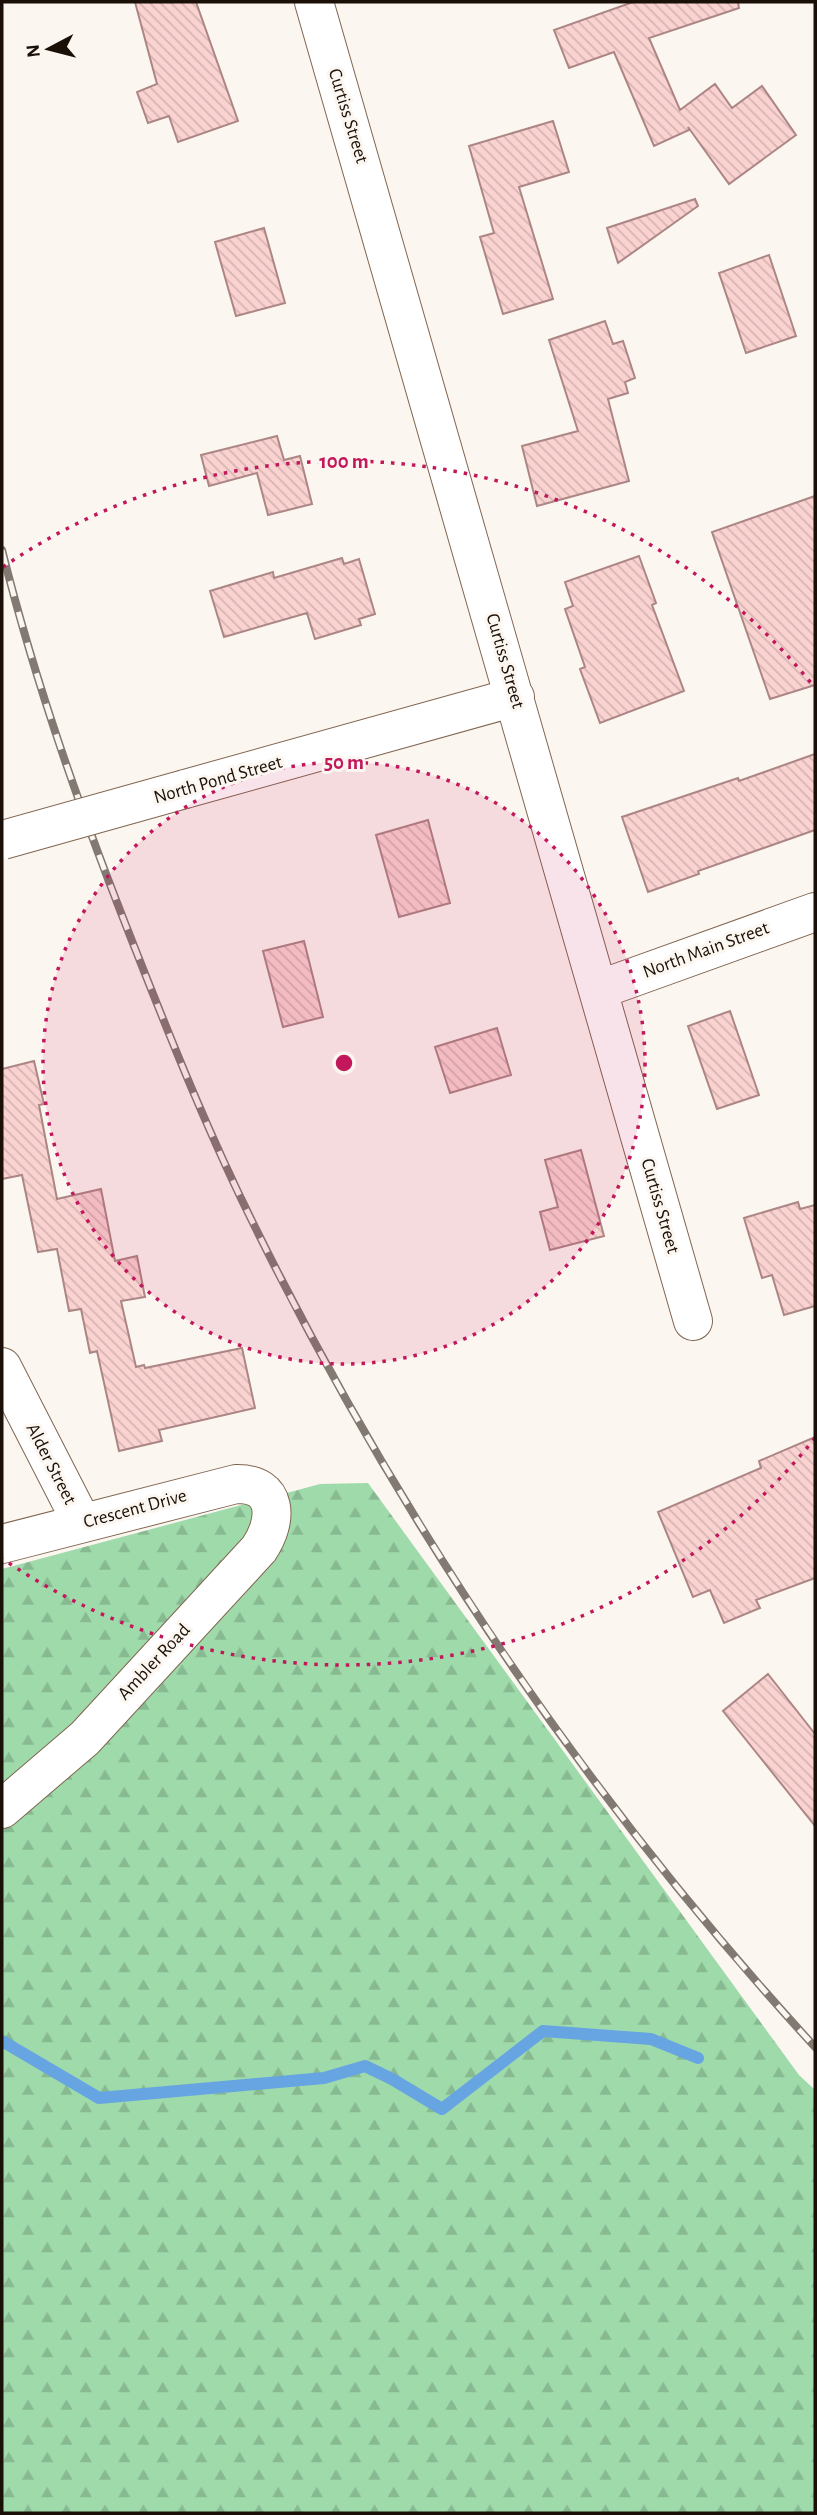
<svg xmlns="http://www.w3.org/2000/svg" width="817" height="2515" viewBox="0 0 817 2515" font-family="'Alegreya Sans',sans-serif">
  <defs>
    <pattern id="forest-firs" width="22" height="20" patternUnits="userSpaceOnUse" patternTransform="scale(1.75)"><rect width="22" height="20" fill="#9fdaab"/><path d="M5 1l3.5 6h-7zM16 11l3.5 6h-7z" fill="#88ba92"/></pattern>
    <pattern id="building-back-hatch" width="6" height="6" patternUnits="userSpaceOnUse" patternTransform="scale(1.75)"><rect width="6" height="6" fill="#fad3d1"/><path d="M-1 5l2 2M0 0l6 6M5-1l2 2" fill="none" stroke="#d6b4b2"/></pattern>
  </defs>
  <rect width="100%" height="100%" fill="#fcf6f1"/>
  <!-- forest -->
  <path fill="url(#forest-firs)" d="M 368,1483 L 799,2075 L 815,2090 L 815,2513 L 2,2513 L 2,1569 L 320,1484 Z"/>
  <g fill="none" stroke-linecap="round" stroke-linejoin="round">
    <!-- stream -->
    <path stroke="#67a5e2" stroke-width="12" d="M 2,2041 L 99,2098 L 324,2078 L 365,2066 L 392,2079 L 442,2109 L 543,2031 L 651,2039 L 698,2058"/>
  </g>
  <!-- building -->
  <path fill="url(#building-back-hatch)" stroke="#ac8684" stroke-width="2" d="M 135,2 L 196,2 L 238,121 L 178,142 L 169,116 L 148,123 L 137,92 L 157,84 Z
    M 633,2 L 738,2 L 739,8 L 649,38 L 680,110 L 715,84 L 732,108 L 762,86 L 796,135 L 729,184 L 688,127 L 689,130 L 654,146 L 614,52 L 569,68 L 554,30 Z
    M 553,121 L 569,172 L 519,187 L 553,299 L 503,314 L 480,237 L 494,233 L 469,146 Z
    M 695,199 L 698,206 L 618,263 L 607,228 Z
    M 264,228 L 285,303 L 236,316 L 215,242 Z
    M 769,255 L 796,336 L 746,353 L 719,273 Z
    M 605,321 L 613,344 L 623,341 L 635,378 L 625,382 L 628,393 L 608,399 L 629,481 L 537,506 L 522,446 L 578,431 L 549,340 Z
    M 277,436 L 284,460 L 300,456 L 312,504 L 268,515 L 257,473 L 209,486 L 201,455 Z
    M 815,496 L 815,685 L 770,699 L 712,532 Z
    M 639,556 L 656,603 L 652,605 L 684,691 L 600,723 L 580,669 L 585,667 L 565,609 L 573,606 L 565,582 Z
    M 342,558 L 344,564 L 359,559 L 375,614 L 359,619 L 361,625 L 315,639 L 307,613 L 224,637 L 210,591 L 273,572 L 274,578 Z
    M 815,754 L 815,830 L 698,871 L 699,874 L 648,892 L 622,817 L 738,778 L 739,781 Z
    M 428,820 L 450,903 L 399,917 L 376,835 Z
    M 304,941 L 323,1017 L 283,1027 L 263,951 Z
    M 730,1011 L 759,1095 L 717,1109 L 688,1026 Z
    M 497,1028 L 511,1075 L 450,1093 L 435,1047 Z
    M 34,1061 L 44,1104 L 39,1105 L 57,1199 L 101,1189 L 115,1261 L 137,1256 L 145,1297 L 121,1301 L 136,1367 L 144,1365 L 145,1368 L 242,1348 L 255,1408 L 159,1430 L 162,1441 L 119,1451 L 97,1351 L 90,1353 L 81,1309 L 69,1311 L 57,1249 L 38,1252 L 22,1175 L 2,1179 L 2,1069 Z
    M 581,1150 L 604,1236 L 550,1250 L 540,1212 L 558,1207 L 545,1160 Z
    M 798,1202 L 800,1209 L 815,1205 L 815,1306 L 784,1315 L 772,1275 L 762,1278 L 744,1218 Z
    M 815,1437 L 815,1578 L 756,1600 L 760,1608 L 724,1623 L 710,1590 L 693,1597 L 658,1512 L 761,1468 L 759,1461 Z
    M 768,1674 L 815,1734 L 815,1826 L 723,1711 Z"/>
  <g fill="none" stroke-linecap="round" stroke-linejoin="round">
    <defs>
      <path id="street" d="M 314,2 L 693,1321
        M 185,789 L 515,697
        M 598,990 L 815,912
        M 2,1367 L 82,1523
        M 2,1544 L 236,1484 C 279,1483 278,1521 259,1549 L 85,1738 L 2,1809"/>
    </defs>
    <!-- street casing -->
    <use href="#street" stroke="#806650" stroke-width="40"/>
    <!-- street -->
    <use href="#street" stroke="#fff" stroke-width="38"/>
    <defs>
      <path id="rail" d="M 2,550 C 36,687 84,820 136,951 C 173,1045 211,1139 256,1229 C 403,1526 591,1803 815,2047"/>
    </defs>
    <!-- rail casing -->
    <use href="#rail" stroke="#817972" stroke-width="8"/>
    <!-- rail -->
    <use href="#rail" stroke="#fcf6f1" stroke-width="5" stroke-dasharray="16" stroke-linecap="butt"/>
    <defs>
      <path id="street-bridge" d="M 3,840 L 185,789"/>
    </defs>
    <!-- street-bridge casing -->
    <use href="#street-bridge" stroke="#806650" stroke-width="40" stroke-linecap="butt"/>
    <!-- street-bridge -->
    <use href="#street-bridge" stroke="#fff" stroke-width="38"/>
  </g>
  <!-- distance rings -->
  <circle cx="344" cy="1063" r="301" fill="#c2185b" fill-opacity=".12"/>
  <g fill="none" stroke="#c2185b" stroke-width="3.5" stroke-dasharray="3.5 7">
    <circle cx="344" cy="1063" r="301"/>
    <path d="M815 1438A602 602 0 0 1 3 1559M3 567A602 602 0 0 1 815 688"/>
  </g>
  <g text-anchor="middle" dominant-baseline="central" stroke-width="6" stroke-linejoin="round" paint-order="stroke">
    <!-- street labels -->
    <g font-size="19" fill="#1a1007" stroke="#fcf6f1">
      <text transform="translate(348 116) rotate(73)">Curtiss Street</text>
      <text transform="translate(505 661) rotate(74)">Curtiss Street</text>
      <text transform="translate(218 780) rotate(-16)">North Pond Street</text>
      <text transform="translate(706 950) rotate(-20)">North Main Street</text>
      <text transform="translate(660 1206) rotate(74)">Curtiss Street</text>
      <text transform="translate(51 1464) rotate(63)">Alder Street</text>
      <text transform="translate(135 1509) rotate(-15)">Crescent Drive</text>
      <text transform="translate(154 1662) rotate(-47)">Ambler Road</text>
    </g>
  </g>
  <circle cx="344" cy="1063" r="10" fill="#c2185b" stroke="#fcf6f1" stroke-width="3.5"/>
  <g font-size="21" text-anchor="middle" font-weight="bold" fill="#c2185b" stroke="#fcf6f1" stroke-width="6" stroke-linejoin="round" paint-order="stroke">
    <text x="344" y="468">100 m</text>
    <text x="344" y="769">50 m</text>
  </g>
  <!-- border -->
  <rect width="817" height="2515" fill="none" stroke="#1a1007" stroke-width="7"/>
  <!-- north arrow -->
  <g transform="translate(49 49) rotate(263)" stroke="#fcf6f1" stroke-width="5" paint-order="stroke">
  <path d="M0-5L12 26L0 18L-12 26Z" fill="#1a1007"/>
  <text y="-10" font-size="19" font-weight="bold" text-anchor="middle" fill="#1a1007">N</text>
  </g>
</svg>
